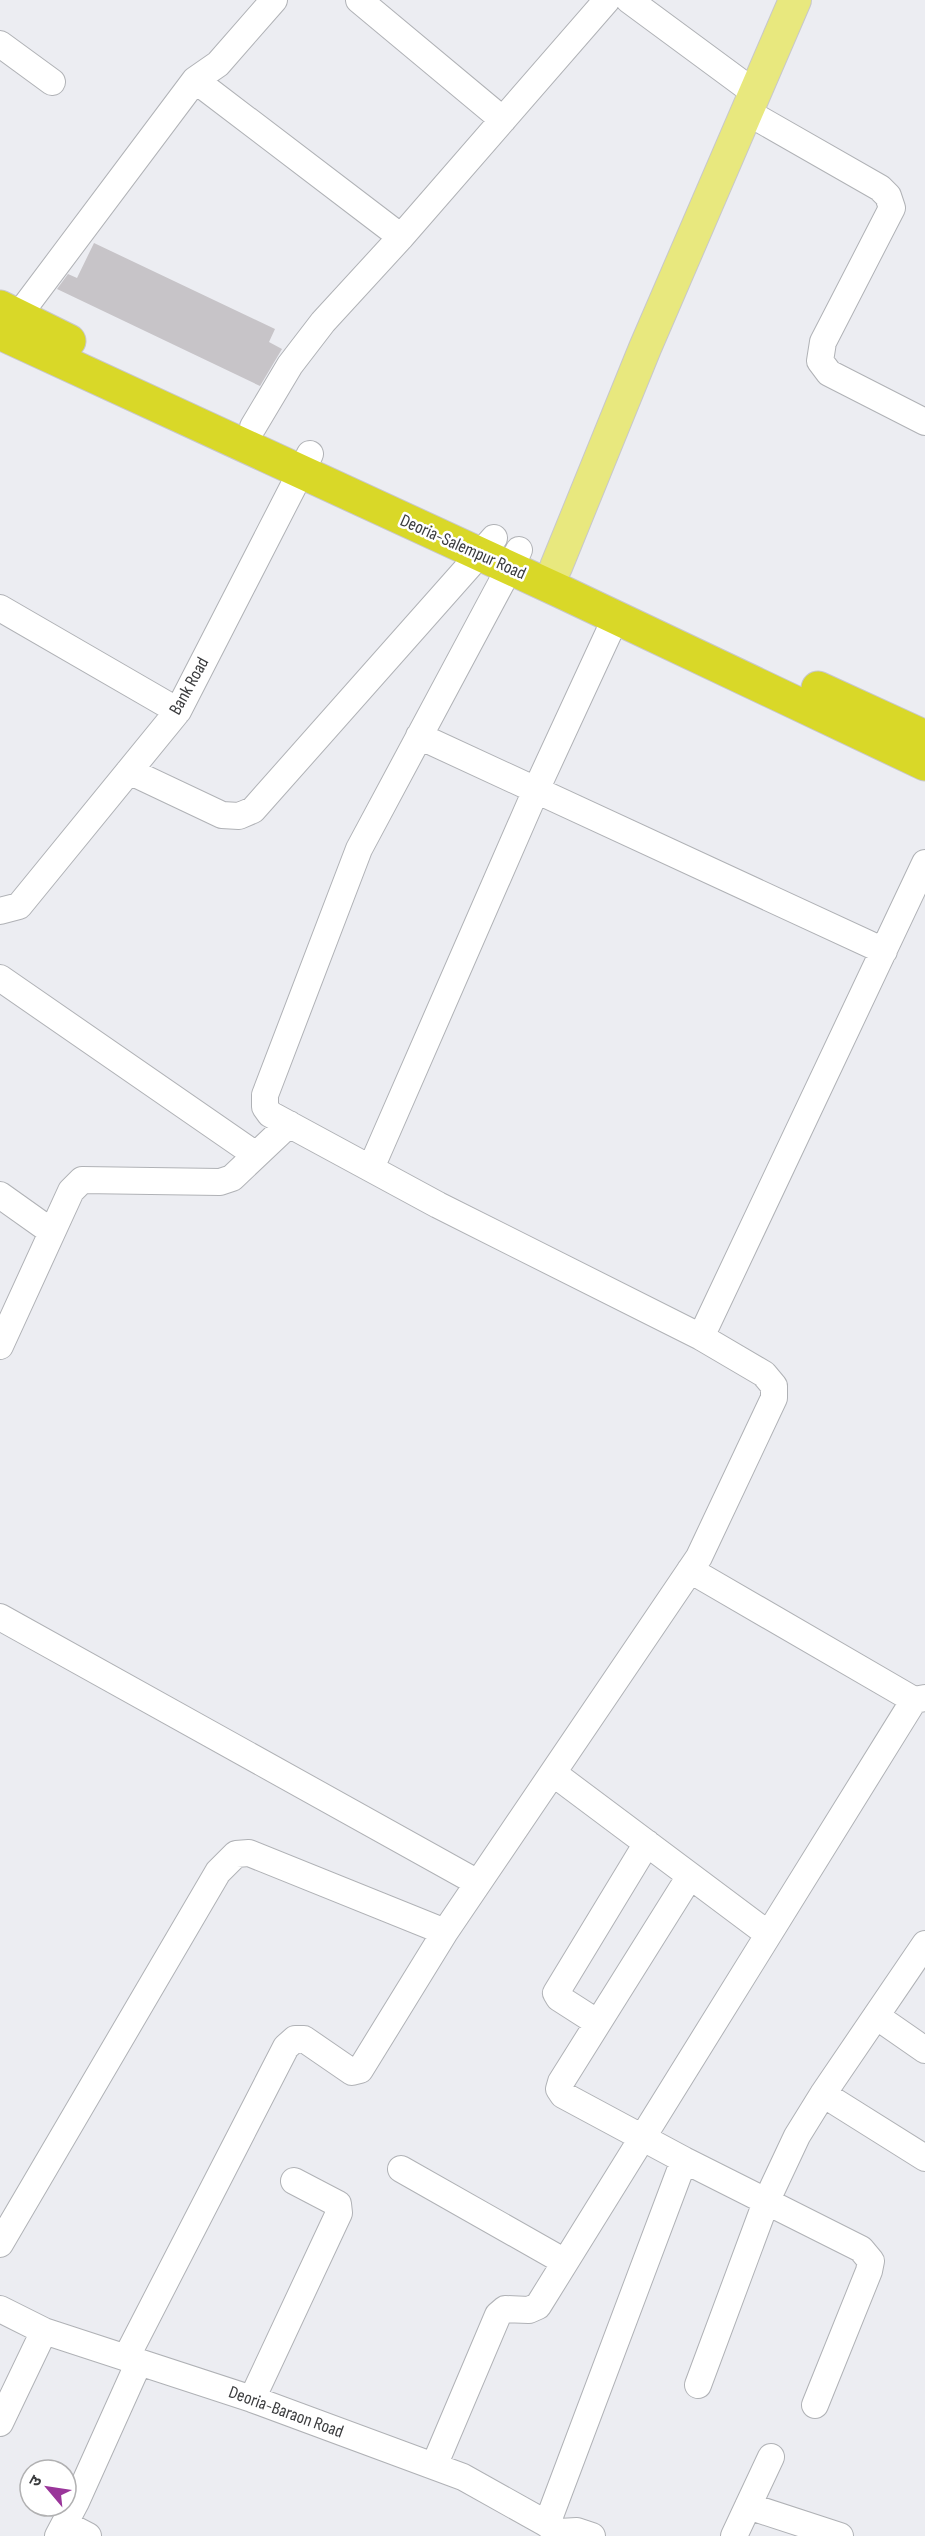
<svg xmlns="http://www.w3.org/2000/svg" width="925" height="2536" viewBox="0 0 925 2536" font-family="'Sofia Sans Condensed','Noto Sans Devanagari',sans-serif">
  <rect width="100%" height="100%" fill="#ecedf2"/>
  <!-- building -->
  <path fill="#c7c4c8" d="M 94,243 L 275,329 L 269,342 L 282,349 L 260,386 L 57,289 L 68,274 L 77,278 Z"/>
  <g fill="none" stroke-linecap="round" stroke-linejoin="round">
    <defs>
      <path id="minor" d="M 359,0 L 503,120
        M 629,0 L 755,93
        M 0,44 L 52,82
        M 195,80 L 218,64 L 274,0
        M 747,112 L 880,188 L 888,196 L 892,208 L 823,342 L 820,361 L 829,373 L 925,422
        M 18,316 L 195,80 L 401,237
        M 253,427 L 290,365 L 323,322 L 401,237 L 607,0
        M 0,608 L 178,711
        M 419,736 L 884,951
        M 129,771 L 222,815 L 239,816 L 253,810 L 494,538
        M 0,911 L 19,906 L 178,711 L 310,454
        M 0,978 L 256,1155
        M 371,1168 L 536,790 L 616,617
        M 0,1195 L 52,1232
        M 701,1337 L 925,863
        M 0,1346 L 71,1191 L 82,1180 L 220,1182 L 232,1178 L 289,1124
        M 690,1570 L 914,1700 L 925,1698
        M 0,1617 L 478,1883
        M 553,1773 L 768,1934
        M 690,1876 L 561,2082 L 559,2089 L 563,2095 L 684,2160 L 861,2249 L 871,2261 L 869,2271 L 815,2405
        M 876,2016 L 925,2050
        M 598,2023 L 559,1998 L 556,1993 L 647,1843
        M 823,2094 L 925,2158
        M 401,2169 L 565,2262
        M 0,2244 L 218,1872 L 236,1854 L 249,1853 L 445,1932 L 699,1557 L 774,1398 L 774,1386 L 764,1374 L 701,1337 L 438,1205 L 270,1114 L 265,1107 L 265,1095 L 359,849 L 519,550
        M 0,2309 L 44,2331 L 252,2399 L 463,2477 L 547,2524 L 562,2536
        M 126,2358 L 286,2047 L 295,2039 L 304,2039 L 352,2072 L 360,2070 L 445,1932
        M 698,2385 L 766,2202 L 797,2136 L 823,2094 L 925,1944
        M 252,2399 L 339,2213 L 338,2204 L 294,2181
        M 0,2423 L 44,2331
        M 434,2466 L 498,2315 L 505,2309 L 529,2310 L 538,2306 L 914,1700
        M 748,2506 L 840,2536
        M 65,2524 L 88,2536
        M 547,2524 L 684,2160
        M 559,2532 L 577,2531 L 592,2536
        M 58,2536 L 76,2502 L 139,2362
        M 734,2536 L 771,2457"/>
      <path id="major" d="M 556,567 L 645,348 L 795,0"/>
      <path id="highway" d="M 0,307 L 69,341
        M 0,333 L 560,591 L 925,764
        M 818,688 L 925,737"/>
    </defs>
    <!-- minor casing -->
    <use href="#minor" stroke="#b0b2b6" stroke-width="28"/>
    <!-- major casing -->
    <use href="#major" stroke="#c8c8c9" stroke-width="34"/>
    <!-- highway casing -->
    <use href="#highway" stroke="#c8c8c9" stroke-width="35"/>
    <!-- minor -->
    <use href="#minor" stroke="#fff" stroke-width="26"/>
    <!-- major -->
    <use href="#major" stroke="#e8e87e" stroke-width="32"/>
    <!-- highway -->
    <use href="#highway" stroke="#d9d828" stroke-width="33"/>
  </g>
  <g text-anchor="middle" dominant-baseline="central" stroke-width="5" stroke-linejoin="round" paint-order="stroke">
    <!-- street labels -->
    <g font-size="18" fill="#3b3c3e" stroke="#fff">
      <text transform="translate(463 547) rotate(24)">Deoria-Salempur Road</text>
      <text transform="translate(189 686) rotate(-61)">Bank Road</text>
      <text transform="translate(286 2412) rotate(20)">Deoria-Baraon Road</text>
    </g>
  </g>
  <!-- north arrow -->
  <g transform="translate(48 2488) rotate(299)"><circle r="28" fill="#ffffff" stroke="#b1b1b2" stroke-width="1.5"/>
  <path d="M0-4.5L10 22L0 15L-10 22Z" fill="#9a359a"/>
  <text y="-9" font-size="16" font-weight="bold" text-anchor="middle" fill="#3b3c3e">उ</text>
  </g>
</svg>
